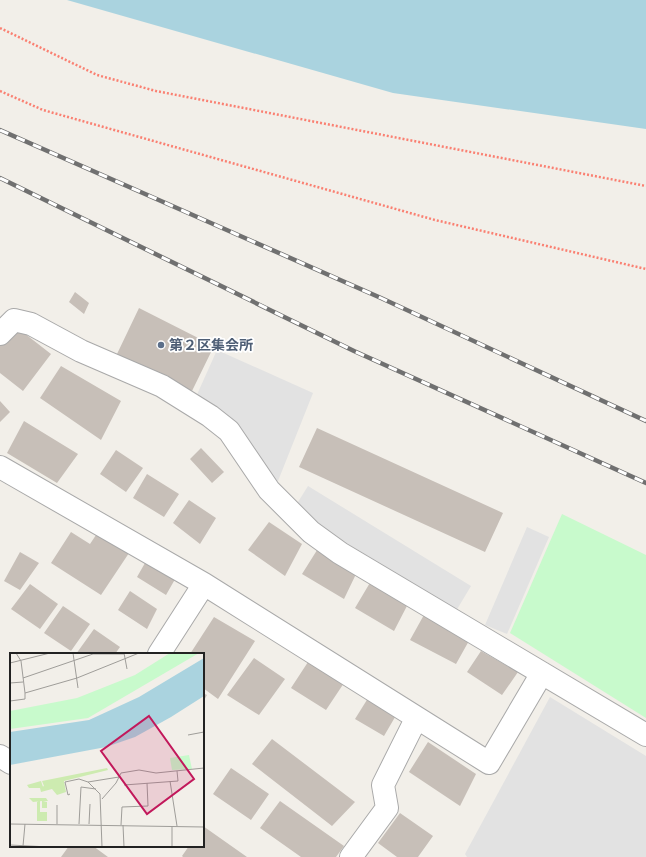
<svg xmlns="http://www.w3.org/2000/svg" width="646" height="857" viewBox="0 0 646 857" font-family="Montserrat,'Noto Sans JP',sans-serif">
  <rect width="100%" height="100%" fill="#f2efe9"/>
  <!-- park -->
  <path fill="#c8facc" d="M 562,514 L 646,555 L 646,718 L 510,633 Z"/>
  <!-- parking -->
  <path fill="#e2e2e2" d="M 217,350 L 313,393 L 278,481 L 268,478 L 195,399 Z
    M 308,486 L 471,586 L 456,611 L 293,510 Z
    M 527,527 L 549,537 L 507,634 L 485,625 Z
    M 550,697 L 646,756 L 646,857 L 467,857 L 465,854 Z"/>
  <!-- water -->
  <path fill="#aad3df" d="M 67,0 L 646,0 L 646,129 L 393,93 Z"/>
  <!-- building -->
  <path fill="#c7bfb8" d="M 75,292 L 89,303 L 84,314 L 69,302 Z
    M 139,308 L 214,346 L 192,391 L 117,354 Z
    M 15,326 L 51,354 L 23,391 L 0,373 L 0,345 Z
    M 61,366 L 121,401 L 101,440 L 40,398 Z
    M 0,401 L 10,412 L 0,422 Z
    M 24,421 L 78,454 L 57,483 L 7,453 Z
    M 317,428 L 503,513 L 485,552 L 299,467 Z
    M 201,448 L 224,472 L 212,483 L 190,459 Z
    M 116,450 L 143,468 L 126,492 L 100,474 Z
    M 147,474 L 179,494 L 164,517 L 133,498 Z
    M 189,500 L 216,518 L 200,544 L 173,523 Z
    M 269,522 L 302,544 L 285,576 L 248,550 Z
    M 100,529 L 131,550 L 101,595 L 51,563 L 71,532 L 90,544 Z
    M 319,547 L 357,572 L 344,599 L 302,574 Z
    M 20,552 L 39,563 L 20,590 L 4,581 Z
    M 149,556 L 178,574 L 166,595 L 137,577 Z
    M 371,581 L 409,602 L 394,631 L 355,608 Z
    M 30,584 L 58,604 L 40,629 L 11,609 Z
    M 130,591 L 157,609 L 147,629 L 118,610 Z
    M 63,606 L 90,624 L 71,651 L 44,633 Z
    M 425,613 L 470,639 L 456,664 L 410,640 Z
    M 214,617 L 255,641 L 218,699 L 203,688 L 203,654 L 190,654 Z
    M 94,629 L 120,647 L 115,654 L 76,654 Z
    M 481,651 L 518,672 L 502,695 L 467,672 Z
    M 254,658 L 285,679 L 259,715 L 227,695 Z
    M 308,662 L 344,683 L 326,710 L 291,688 Z
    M 203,693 L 207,695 L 203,702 Z
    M 370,695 L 398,712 L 384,736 L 355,719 Z
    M 272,739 L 355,802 L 332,826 L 252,764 Z
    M 428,742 L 476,774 L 460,806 L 409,772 Z
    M 231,768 L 269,794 L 251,820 L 213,794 Z
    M 280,801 L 344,846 L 336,857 L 301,857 L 260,828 Z
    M 400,813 L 433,836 L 418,857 L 397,857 L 378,843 Z
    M 203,826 L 247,857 L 183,857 L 182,856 L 189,846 L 203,846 Z
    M 69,846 L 93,846 L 108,857 L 61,857 Z"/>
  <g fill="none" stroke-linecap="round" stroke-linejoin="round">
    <defs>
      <path id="street" d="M 0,334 L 14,320 L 31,324 L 81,351 L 162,386 L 210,416 L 229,431 L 269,490 L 311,532 L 340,553 L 646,735
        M 0,467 L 204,584 L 489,763 L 542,673
        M 159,654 L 204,584
        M 0,756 L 11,763
        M 351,857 L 387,808 L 383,785 L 416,719"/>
    </defs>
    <!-- street casing -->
    <use href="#street" stroke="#a9a9a9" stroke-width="24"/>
    <!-- path -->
    <path stroke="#fa8072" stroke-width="2.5" stroke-dasharray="2 2" stroke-linecap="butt" d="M 0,28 L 97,75 L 156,91 L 646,186
      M 0,91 L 43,110 L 435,220 L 646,269"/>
    <!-- street -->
    <use href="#street" stroke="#fff" stroke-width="22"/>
    <defs>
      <path id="rail" d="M 0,130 L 381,298 L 646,421
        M 0,178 L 354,351 L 646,483"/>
    </defs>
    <!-- rail casing -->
    <use href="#rail" stroke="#707070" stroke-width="4.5"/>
    <!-- rail -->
    <use href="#rail" stroke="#fff" stroke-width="3" stroke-dasharray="9" stroke-linecap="butt"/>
  </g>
  <!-- markers -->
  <circle fill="#5c6f8a" stroke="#fff" stroke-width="1.5" cx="161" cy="345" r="4"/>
  <g text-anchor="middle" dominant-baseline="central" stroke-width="3.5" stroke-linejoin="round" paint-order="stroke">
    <!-- service labels -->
    <g font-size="14" font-weight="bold" fill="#4e5e75" stroke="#fff" text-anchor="start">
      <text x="169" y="345">第２区集会所</text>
    </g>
  </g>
  <!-- overview -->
  <g transform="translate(10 653)">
    <rect width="194" height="194" fill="#f2efe9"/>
    <path d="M 97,115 L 98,117 L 54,128 L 56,139 L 47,142 L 42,136 L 31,139 L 30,135 L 34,133 L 32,128 ZM 31,128 L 33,134 L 30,135 L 19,135 L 17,132 ZM 19,145 L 36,145 L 38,148 L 33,148 L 37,149 L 37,155 L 32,155 L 32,148 L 23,149 ZM 30,148 L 30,159 L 37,159 L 37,168 L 27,168 L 27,149 Z" fill="#cdebb0"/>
    <path d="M 160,0 L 189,0 L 78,65 L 0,76 L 0,58 L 67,45 L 125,22 ZM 179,102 L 182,116 L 162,117 L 160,105 Z" fill="#c8facc"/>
    <path d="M 194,5 L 194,43 L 161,64 L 125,84 L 96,94 L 0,112 L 0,79 L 79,67 L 129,44 Z" fill="#aad3df"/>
    <path fill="none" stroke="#9f9d99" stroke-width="1" d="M 6,0 L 11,8 L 15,40 L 67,25 L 129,0M 63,0 L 68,35M 114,0 L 117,16M 0,10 L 40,0M 13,25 L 83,1 L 114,1M 0,30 L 13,29M 0,48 L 15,46 L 15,40M 178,82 L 194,79M 160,128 L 167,173M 78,129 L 109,124M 114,132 L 168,128 L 167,118M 60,141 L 58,142 L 55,129 L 69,126 L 78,129 L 90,141 L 92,194M 92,146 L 106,130 L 111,120 L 129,117 L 146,120 L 194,115M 0,171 L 194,174M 47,171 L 47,152M 69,171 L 71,134 L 86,136M 79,171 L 80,151M 111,172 L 112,154 L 138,153 L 137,130M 113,172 L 114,194M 0,192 L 39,194M 13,193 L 15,171M 162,194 L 162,173"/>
    <path fill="#c2185b" fill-opacity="0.15" stroke="#c2185b" stroke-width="2" d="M 139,63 L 184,126 L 137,161 L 91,98 Z"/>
    <rect width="194" height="194" fill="none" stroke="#222" stroke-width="2"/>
  </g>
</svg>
